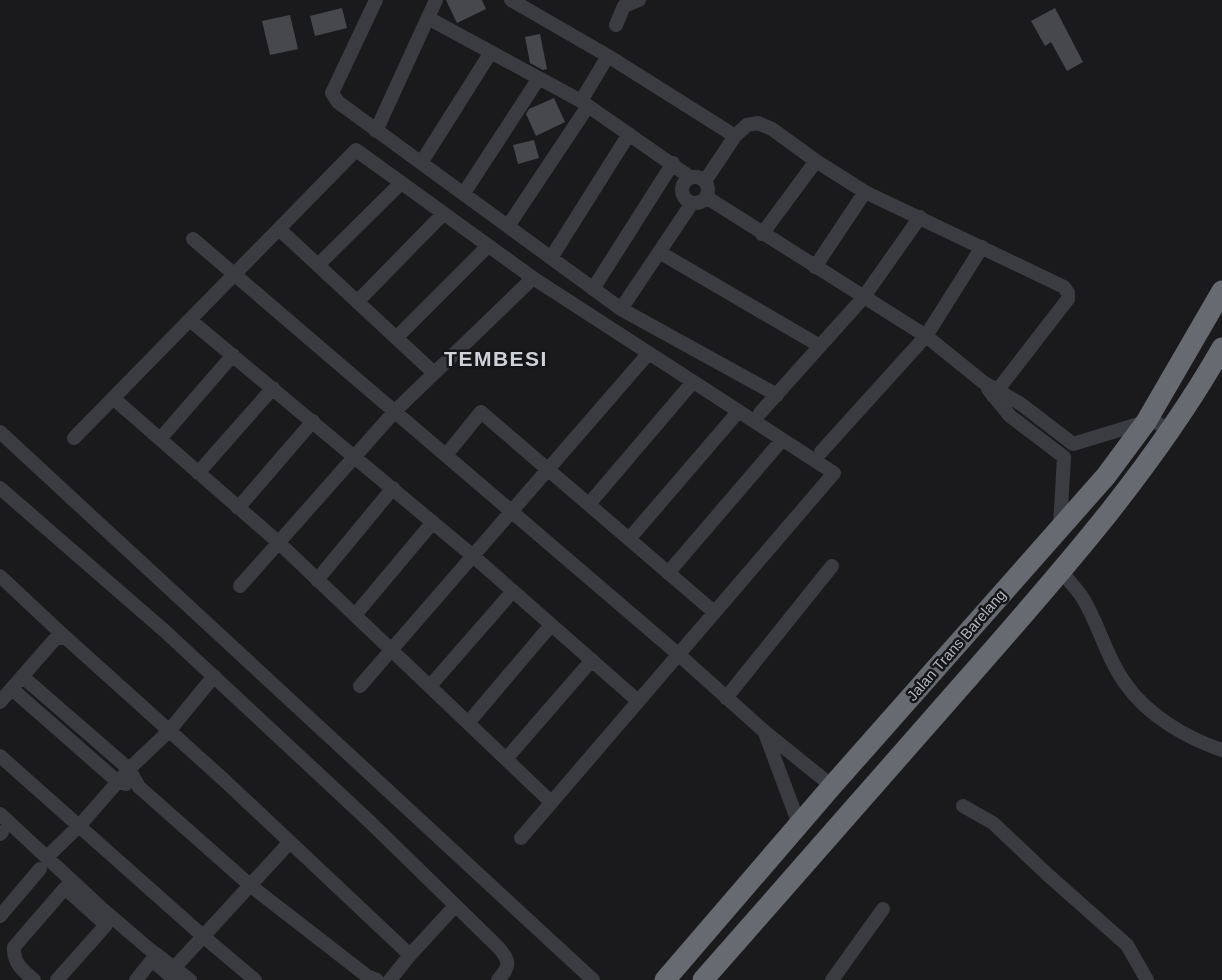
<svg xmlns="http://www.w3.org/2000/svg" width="1222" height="980" viewBox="0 0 1222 980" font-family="Helvetica,sans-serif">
  <rect width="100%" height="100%" fill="#1a1a1c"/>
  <!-- building -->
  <path fill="#47484c" d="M 446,0 L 482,0 L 486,9 L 457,23 Z
    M 342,8 L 347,28 L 315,36 L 310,16 Z
    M 1055,8 L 1083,62 L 1067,71 L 1051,42 L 1045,46 L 1031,21 Z
    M 290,15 L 298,49 L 270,55 L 262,21 Z
    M 540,34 L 547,69 L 543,70 L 530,63 L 525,37 Z
    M 554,98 L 565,122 L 536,136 L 526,114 L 529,109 Z
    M 534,140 L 539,158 L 518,164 L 513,145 Z"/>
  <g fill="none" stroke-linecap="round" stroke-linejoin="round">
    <!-- minor -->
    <path stroke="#3b3c41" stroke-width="14" d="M 376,0 L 332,93 L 338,102 L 621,309 L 777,395
      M 511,0 L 608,56 L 735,136 L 747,125 L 758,123 L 772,129 L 816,161 L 865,192 L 1064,287 L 1068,293 L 1068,299 L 993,396
      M 428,18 L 581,101 L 690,177
      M 616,25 L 624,6 L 639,0
      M 581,101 L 608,56
      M 376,131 L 436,0
      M 421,163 L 491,52
      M682 190a13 13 0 1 1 26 0a13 13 0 1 1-26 0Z
      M 705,181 L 735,136
      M 464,193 L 539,78
      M 706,197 L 926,336 L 983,382 L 1021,404 L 1073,444 L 1152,420 L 1171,431
      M 508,226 L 588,106
      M 279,229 L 434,373
      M 762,234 L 816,161
      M 193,239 L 678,654 L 765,732 L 832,786
      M 659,252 L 820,346
      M 551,258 L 629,134
      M 318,265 L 401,183
      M 815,267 L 865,192
      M 593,289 L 673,163
      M 357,302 L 443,214
      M 621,309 L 692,203
      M 190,320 L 473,556 L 638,701
      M 396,338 L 487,247
      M 988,389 L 1010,416 L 1064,457 L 1060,526
      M 113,398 L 278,542 L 551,802
      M 760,413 L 863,298 L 920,217
      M 0,432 L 593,980
      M 74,438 L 356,150 L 533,278 L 834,473 L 521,838
      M 160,439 L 233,355
      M 821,452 L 926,336 L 982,247
      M 446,455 L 481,412 L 714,612
      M 198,473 L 273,388
      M 0,488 L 167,633 L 368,820 L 498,947 C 511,962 510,966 498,980
      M 589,504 L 692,383
      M 238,508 L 313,421
      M 629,539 L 738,412
      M 1062,572 C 1068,580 1076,588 1082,597 C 1099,624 1106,657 1125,683 C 1147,715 1186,738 1222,750
      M 668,573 L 782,440
      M 0,576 L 64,636
      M 317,580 L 393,488
      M 240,586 L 395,411 L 533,278
      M 355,615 L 433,522
      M 23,677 L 129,769 L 139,787 L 251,886 L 367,976 L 377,980
      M 360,686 L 648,354
      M 430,686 L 513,591
      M 12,689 L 118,782 L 126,784
      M 726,698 L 832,566
      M 0,702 L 55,639 L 64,636 L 224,780 L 410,955
      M 468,723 L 551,625
      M 765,733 L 799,824
      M 0,756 L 204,937 L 255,980
      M 506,759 L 592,660
      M 963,806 L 993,823 L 1048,875 L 1127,945 L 1147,980
      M 0,814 L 100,907 L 148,948 L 190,980
      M 0,834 L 2,832
      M 47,857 L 80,825 L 129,769 L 169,731 L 214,676
      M 0,916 L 40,869
      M 175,967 L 289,843
      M 34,980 C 23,971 13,963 14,947 L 65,888 L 106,925 L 57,980
      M 136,980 L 152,960 L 175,980
      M 390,980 L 410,955 L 455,906
      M 832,980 L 883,909"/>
    <!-- highway -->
    <path stroke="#676b71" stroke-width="21" d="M 665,980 L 832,786 L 1106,476 L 1146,422 L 1222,291
      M 703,980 C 792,879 881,777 970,676 C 1061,572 1153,469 1222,348"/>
  </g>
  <g text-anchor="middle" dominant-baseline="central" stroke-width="5" stroke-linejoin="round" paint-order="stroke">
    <!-- street labels -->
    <g font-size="15" fill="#adb2bb" stroke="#151517">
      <text transform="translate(956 645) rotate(-49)">Jalan Trans Barelang</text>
    </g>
    <!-- district labels -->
    <g font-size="21" font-weight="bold" letter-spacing="1.5" fill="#ced1d7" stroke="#151517">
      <text x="496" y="358">TEMBESI</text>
    </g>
  </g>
</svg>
